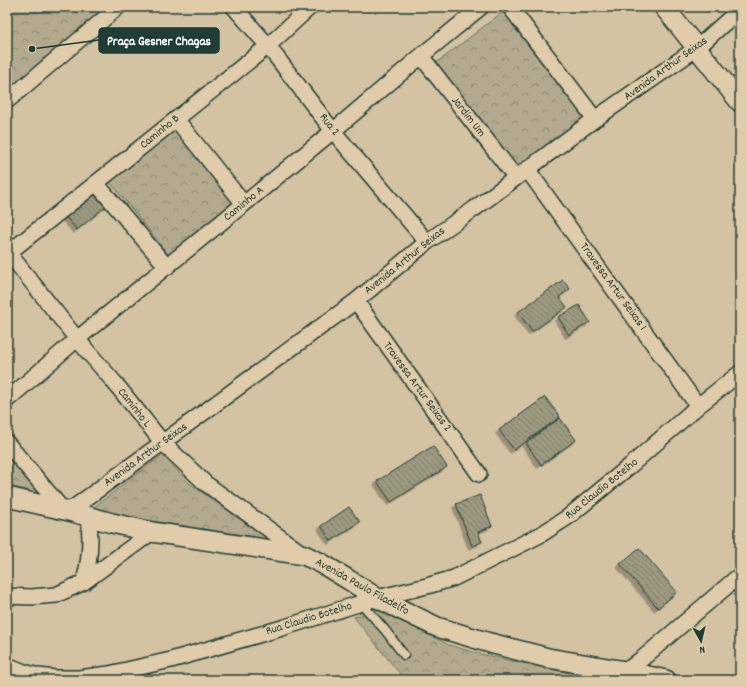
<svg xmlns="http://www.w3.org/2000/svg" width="747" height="687" viewBox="0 0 747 687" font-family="Dekko,sans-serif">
  <defs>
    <pattern id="forest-crowns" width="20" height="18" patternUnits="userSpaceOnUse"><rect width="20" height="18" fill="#b3a98e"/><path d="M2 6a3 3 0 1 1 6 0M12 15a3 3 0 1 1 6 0" fill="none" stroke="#918b75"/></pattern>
    <pattern id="building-back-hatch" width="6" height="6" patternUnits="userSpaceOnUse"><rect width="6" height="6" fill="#9c9980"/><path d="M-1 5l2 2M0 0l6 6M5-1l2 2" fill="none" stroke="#7f7e6a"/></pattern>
    <filter id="shadow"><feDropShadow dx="-3.5" dy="3.5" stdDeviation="0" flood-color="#0004"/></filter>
  </defs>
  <rect width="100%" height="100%" fill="#d4c3a3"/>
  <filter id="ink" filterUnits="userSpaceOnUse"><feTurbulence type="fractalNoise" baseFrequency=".025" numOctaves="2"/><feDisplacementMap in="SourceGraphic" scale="8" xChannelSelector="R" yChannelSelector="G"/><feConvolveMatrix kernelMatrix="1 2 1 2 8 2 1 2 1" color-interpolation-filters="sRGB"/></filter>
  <g filter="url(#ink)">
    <!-- forest -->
    <path fill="url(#forest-crowns)" stroke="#697361" d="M 7,7 L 109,7 L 7,91 Z
      M 504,11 L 588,118 L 519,171 L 435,64 Z
      M 176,129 L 238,207 L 172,259 L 110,182 Z
      M 7,454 L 39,494 L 7,485 Z
      M 162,455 L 189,483 L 273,542 L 90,510 Z
      M 379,609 L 449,645 L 480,654 L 602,680 L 405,680 L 354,617 Z"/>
    <!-- building -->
    <path fill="url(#building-back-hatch)" stroke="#1f3d34" filter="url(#shadow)" d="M 97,186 L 111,202 L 77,230 L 63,214 Z
      M 563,280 L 570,289 L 559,297 L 567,307 L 532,332 L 518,312 Z
      M 579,305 L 590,322 L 569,335 L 558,317 Z
      M 545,397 L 560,417 L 514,450 L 499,430 Z
      M 560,418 L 576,440 L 541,465 L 526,443 Z
      M 433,446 L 447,467 L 391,502 L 377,481 Z
      M 480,495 L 492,526 L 478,532 L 482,542 L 472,546 L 456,504 Z
      M 349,507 L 360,522 L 331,541 L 321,526 Z
      M 639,548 L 677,592 L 658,608 L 620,564 Z"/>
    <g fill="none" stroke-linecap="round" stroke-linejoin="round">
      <defs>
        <path id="service" d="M 361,603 L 385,630 L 404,655"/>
        <path id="minor" d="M 234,7 L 268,46 L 333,131 L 427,242
          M 510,7 L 595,119
          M 421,56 L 516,178
          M 7,101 L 118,7
          M 176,119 L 244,204
          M 527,169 L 698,406
          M 96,183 L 167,267
          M 7,251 L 77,339 L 114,382 L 163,443 L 205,483 L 303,554
          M 7,254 L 268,46 L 310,7
          M 356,301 L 479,474
          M 7,400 L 77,339 L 244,204 L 333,131 L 421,56 L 481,7
          M 7,443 L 63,510
          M 69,511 L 356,301 L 427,242 L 474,209 L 595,119 L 697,48 L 740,9
          M 84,582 C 90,560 92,540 88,517
          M 7,596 L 31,597 L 56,595 L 84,582 L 152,532
          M 7,665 L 24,672 L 38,676 L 55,678 L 79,678 L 109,674 L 171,660 L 282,628 L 377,598 L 427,586 L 454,578 L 540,535 L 568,517 L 631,465 L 698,406 L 740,373
          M 626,671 L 643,658 L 740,575"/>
        <path id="tertiary" d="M 664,7 L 740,102
          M 7,497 L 69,511 L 112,523 L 152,532 L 304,555 L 321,563 L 349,580 L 377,598 L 437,627 L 490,643 L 548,658 L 626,671 L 666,680"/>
      </defs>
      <!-- service casing -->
      <use href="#service" stroke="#1f3d34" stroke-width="11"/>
      <!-- minor casing -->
      <use href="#minor" stroke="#1f3d34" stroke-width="18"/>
      <!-- tertiary casing -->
      <use href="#tertiary" stroke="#1f3d34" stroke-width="22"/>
      <!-- service -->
      <use href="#service" stroke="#e0cbaa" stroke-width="8"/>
      <!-- minor -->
      <use href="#minor" stroke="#e0cbaa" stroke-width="15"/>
      <!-- tertiary -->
      <use href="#tertiary" stroke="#e0cbaa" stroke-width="19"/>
    </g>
  </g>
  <g text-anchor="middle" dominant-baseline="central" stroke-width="3.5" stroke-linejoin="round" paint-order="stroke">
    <!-- street labels -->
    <g font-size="12" fill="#1f3d34" stroke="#e0cbaa">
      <text transform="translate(666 69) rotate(-36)">Avenida Arthur Seixas</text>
      <text transform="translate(468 117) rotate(52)">Jardim Um</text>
      <text transform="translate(329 125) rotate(52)">Rua 2</text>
      <text transform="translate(160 132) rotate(-39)">Caminho B</text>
      <text transform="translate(244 204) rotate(-39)">Caminho A</text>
      <text transform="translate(405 261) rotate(-39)">Avenida Arthur Seixas</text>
      <text transform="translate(613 287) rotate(54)">Travessa Artur Seixas 1</text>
      <text transform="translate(417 387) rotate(54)">Travessa Artur Seixas 2</text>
      <text transform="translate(134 408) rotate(52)">Caminho L</text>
      <text transform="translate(146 455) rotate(-36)">Avenida Arthur Seixas</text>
      <text transform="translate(602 489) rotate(-39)">Rua Claudio Botelho</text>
      <text transform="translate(362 587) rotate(29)">Avenida Paulo Filadelfo</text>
      <text transform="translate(309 619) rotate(-17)">Rua Claudio Botelho</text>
    </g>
  </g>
  <!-- callouts -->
  <path fill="none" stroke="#1f3d34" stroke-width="1.5" d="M32 49L99 40"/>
  <circle fill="#1f3d34" stroke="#e0cbaa" stroke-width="1.5" cx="32" cy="49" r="4"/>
  <rect fill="#1f3d34" stroke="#1f3d34" stroke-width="1.5" x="99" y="28" width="120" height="25" rx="4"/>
  <g font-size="13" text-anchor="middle" font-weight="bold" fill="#fff">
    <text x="159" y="45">Praça Gesner Chagas</text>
  </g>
  <!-- margin -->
  <rect width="747" height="687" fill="none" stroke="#e0cbaa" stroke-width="24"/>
  <rect x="12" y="12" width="723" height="663" fill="none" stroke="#1f3d34" stroke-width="1.5" filter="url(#ink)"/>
  <!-- north arrow -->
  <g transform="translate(701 641) rotate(172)" stroke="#e0cbaa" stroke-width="3" paint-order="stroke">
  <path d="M0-3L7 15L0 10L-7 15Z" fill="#1f3d34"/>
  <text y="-6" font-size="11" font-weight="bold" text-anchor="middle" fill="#1f3d34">N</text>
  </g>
</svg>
